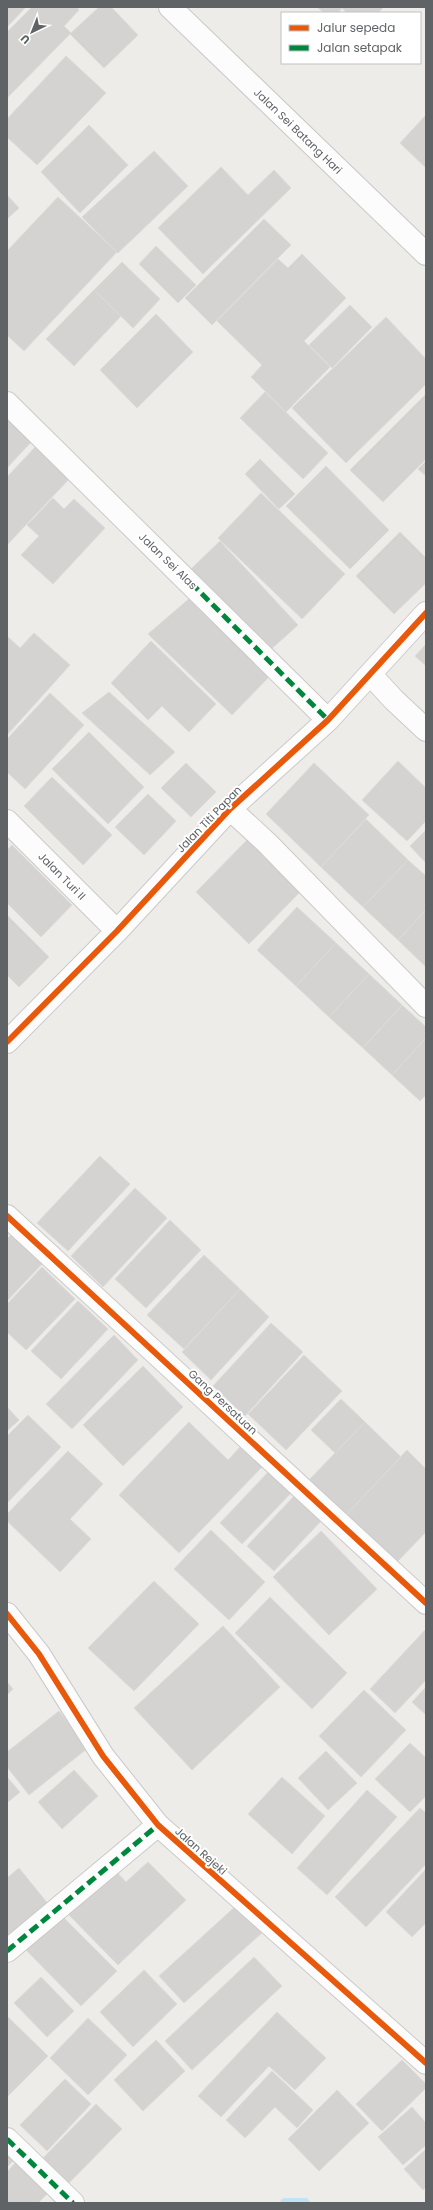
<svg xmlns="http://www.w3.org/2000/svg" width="433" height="2210" viewBox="0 0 433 2210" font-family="Poppins,sans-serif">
  <rect width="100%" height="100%" fill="#eeece9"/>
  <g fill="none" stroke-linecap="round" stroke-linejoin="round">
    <!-- stream -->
    <path stroke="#c1e3f4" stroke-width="10" d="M 285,2203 L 305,2203"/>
  </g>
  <!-- building -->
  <path fill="#d5d3d2" stroke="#dddbd8" d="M 7,7 L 26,7 L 7,27 Z
    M 32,7 L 77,7 L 79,10 L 64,26 L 71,33 L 8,97 L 7,32 Z
    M 99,7 L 111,7 L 138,35 L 104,68 L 70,34 Z
    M 317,7 L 384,7 L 378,13 L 347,13 L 342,8 L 338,13 L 324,13 Z
    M 66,56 L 106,93 L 37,165 L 7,137 L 7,119 Z
    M 426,115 L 426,168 L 400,143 Z
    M 89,125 L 128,165 L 80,213 L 41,172 Z
    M 154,151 L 188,186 L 118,253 L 82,217 Z
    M 221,167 L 248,195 L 274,170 L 291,188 L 203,274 L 158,228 Z
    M 7,195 L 19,208 L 7,219 Z
    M 58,197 L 117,252 L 24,351 L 7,335 L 7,251 Z
    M 264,219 L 291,245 L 212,325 L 185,298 Z
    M 156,246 L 196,285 L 178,303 L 139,264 Z
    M 302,254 L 346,298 L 304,341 L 330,367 L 286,412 L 251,377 L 262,365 L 217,321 L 278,259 L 288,268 Z
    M 122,262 L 160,299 L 133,328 L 94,290 Z
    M 94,290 L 121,316 L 74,366 L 46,339 Z
    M 350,305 L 372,327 L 332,368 L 309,345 Z
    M 156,314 L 193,352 L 137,408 L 100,370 Z
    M 386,317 L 426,359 L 426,384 L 346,463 L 292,408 Z
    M 265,392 L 328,453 L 303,479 L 240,418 Z
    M 426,394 L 426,459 L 383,502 L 350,470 Z
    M 7,416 L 33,440 L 7,468 Z
    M 38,444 L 72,476 L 7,545 L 7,477 Z
    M 260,459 L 295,494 L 279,509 L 245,474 Z
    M 426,461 L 426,476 L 418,469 Z
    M 326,466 L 389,530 L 350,569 L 286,506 Z
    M 261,493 L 345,574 L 302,619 L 218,538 Z
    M 53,498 L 64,509 L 74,499 L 105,528 L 53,584 L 21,555 L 39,536 L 27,525 Z
    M 400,532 L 426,558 L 426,583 L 394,614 L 356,576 Z
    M 220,541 L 298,625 L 268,652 L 191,569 Z
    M 190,598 L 270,676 L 232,715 L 148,634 Z
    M 34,633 L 70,665 L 7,735 L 7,636 L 20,648 Z
    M 151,641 L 216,704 L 189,732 L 162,706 L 148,720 L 111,683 Z
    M 426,644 L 426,666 L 415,656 Z
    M 109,692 L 175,752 L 150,775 L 82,713 Z
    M 50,693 L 84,725 L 25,789 L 7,772 L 7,739 Z
    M 89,732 L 144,787 L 108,824 L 52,769 Z
    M 398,761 L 426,788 L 426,821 L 407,841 L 362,800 Z
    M 186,763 L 216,792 L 191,817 L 161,788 Z
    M 314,763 L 369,815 L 321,867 L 266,814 Z
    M 52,777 L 112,835 L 83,865 L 24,806 Z
    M 148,794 L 176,821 L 144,855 L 115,827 Z
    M 366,819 L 408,860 L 363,907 L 321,867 Z
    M 426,830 L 426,863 L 410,846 Z
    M 249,838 L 302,890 L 249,944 L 196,892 Z
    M 12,845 L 72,905 L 41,937 L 7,903 L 7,850 Z
    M 408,860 L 426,876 L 426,910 L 398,940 L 363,907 Z
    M 297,907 L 336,943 L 296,986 L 257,950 Z
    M 426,910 L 426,967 L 398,940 Z
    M 7,915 L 49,957 L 19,987 L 7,975 Z
    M 336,943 L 369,974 L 329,1017 L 296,986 Z
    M 369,974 L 402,1005 L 363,1048 L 329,1017 Z
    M 402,1005 L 426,1027 L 426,1038 L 392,1075 L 363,1048 Z
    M 426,1038 L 426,1095 L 420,1101 L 392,1075 Z
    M 100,1156 L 130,1184 L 68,1251 L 37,1223 Z
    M 135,1188 L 167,1218 L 103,1287 L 71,1256 Z
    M 170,1220 L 201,1250 L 146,1308 L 115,1279 Z
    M 14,1232 L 44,1262 L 7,1301 L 7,1239 Z
    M 204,1255 L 240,1289 L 184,1349 L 147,1315 Z
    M 42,1267 L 75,1299 L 26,1350 L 7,1332 L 7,1304 Z
    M 240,1289 L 269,1317 L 211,1380 L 182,1352 Z
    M 78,1301 L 108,1329 L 61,1379 L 31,1351 Z
    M 271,1323 L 303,1352 L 245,1416 L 213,1386 Z
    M 114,1335 L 138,1360 L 72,1429 L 46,1404 Z
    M 304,1355 L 342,1391 L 286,1450 L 248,1414 Z
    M 143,1366 L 183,1407 L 123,1466 L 83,1425 Z
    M 341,1399 L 365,1422 L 335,1453 L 311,1430 Z
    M 7,1407 L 19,1420 L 7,1431 Z
    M 28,1415 L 61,1447 L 7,1503 L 7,1436 Z
    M 189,1422 L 228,1460 L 241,1446 L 263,1466 L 179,1553 L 119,1495 Z
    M 365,1422 L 401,1457 L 346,1515 L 309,1480 Z
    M 407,1450 L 426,1469 L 426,1532 L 396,1563 L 346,1515 Z
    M 68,1451 L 103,1484 L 70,1519 L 91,1539 L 60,1572 L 7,1521 L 7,1514 Z
    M 271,1469 L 294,1490 L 242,1544 L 220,1523 Z
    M 296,1494 L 323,1519 L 274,1571 L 247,1546 Z
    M 211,1530 L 265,1582 L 229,1620 L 174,1569 Z
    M 321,1531 L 377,1589 L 329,1635 L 273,1577 Z
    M 154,1581 L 199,1624 L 134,1691 L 88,1648 Z
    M 270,1597 L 347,1673 L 312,1709 L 235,1633 Z
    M 223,1626 L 280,1687 L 192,1770 L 134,1708 Z
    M 426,1629 L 426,1680 L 395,1713 L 370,1689 Z
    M 7,1682 L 13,1689 L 7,1695 Z
    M 426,1687 L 426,1715 L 412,1702 Z
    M 364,1690 L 406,1730 L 361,1777 L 319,1736 Z
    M 59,1711 L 88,1748 L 29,1795 L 7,1767 L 7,1752 Z
    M 410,1743 L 426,1758 L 426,1796 L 410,1812 L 375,1779 Z
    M 326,1751 L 357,1783 L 328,1810 L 298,1778 Z
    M 74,1770 L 98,1796 L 62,1829 L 38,1802 Z
    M 7,1777 L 20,1792 L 7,1803 Z
    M 282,1777 L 325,1816 L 292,1854 L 248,1814 Z
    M 367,1790 L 397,1817 L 327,1895 L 297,1868 Z
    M 420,1808 L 426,1813 L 426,1864 L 366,1927 L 335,1897 Z
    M 148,1862 L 186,1900 L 118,1965 L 68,1914 L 114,1869 L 126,1882 Z
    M 19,1868 L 53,1910 L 7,1947 L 7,1878 Z
    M 426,1869 L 426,1923 L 412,1937 L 386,1912 Z
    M 238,1904 L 263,1932 L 184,2003 L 159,1976 Z
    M 59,1913 L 117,1971 L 81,2006 L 24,1948 Z
    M 254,1957 L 282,1986 L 192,2070 L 165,2041 Z
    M 144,1970 L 177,2004 L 133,2047 L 100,2012 Z
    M 41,1977 L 74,2011 L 47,2037 L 14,2003 Z
    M 277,2012 L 326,2058 L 295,2090 L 269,2066 L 221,2117 L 198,2096 Z
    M 7,2016 L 48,2056 L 7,2097 Z
    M 88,2018 L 127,2055 L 88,2095 L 50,2058 Z
    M 156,2040 L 185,2071 L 143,2111 L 114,2080 Z
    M 402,2060 L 426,2084 L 426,2088 L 382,2131 L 356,2104 Z
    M 272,2071 L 313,2110 L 297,2128 L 275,2107 L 245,2138 L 226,2120 Z
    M 65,2079 L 91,2104 L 47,2151 L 20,2125 Z
    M 337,2090 L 369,2123 L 319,2171 L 288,2139 Z
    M 96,2104 L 122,2129 L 67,2185 L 41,2160 Z
    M 412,2107 L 426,2123 L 426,2145 L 403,2165 L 378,2137 Z
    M 426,2149 L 426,2187 L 423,2190 L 404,2169 Z
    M 7,2152 L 15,2159 L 7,2167 Z
    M 16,2162 L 48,2193 L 38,2203 L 7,2203 L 7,2172 Z"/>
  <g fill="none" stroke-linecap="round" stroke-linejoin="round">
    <defs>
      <path id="minor" d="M 170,7 L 426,254
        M 7,403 L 328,720
        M 371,675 L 394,700 L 426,730
        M 230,809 L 267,843 L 426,1006
        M 7,821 L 117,931
        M 7,1042 L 117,931 L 230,809 L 328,720 L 426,613
        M 7,1216 L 426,1603
        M 7,1614 L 39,1654 L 103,1756 L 158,1825 L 426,2063
        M 7,1951 L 158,1825
        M 7,2139 L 73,2203"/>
    </defs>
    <!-- minor casing -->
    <use href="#minor" stroke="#cacac9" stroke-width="24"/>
    <!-- minor -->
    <use href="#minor" stroke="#fcfcfc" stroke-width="22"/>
    <!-- quiet -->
    <path stroke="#00873e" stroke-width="5" stroke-dasharray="10 5" stroke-linecap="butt" d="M 191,583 L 328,720
      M 7,1951 L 158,1825
      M 7,2139 L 73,2203"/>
    <defs>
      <path id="cycleway" d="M 7,1042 L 117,931 L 230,809 L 328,720 L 426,613
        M 7,1216 L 426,1603
        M 7,1614 L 39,1654 L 103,1756 L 158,1825 L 426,2063"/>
    </defs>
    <!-- cycleway casing -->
    <use href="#cycleway" stroke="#fff" stroke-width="8"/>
    <!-- cycleway -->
    <use href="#cycleway" stroke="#e8590c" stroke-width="6"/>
  </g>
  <g text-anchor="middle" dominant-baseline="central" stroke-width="4" stroke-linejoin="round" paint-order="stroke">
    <!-- street labels -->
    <g font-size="11" fill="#5f6366" stroke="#fff">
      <text transform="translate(298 131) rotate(44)">Jalan Sei Batang Hari</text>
      <text transform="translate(168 561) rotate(44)">Jalan Sei Alas</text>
      <text transform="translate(209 819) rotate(-46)">Jalan Titi Papan</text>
      <text transform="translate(62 876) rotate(45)">Jalan Turi II</text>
      <text transform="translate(223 1402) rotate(43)">Gang Persatuan</text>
      <text transform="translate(201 1851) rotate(42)">Jalan Rejeki</text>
    </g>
  </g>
  <!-- border -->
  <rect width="433" height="2210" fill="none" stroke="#5f6366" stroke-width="16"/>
  <!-- legend -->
  <rect x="281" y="12" width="140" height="52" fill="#ffffff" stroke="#bfc1c2"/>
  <rect x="289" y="25" width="20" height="6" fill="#e8590c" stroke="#bfc1c2"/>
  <text x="317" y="32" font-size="12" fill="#5f6366">Jalur sepeda</text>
  <rect x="289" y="45" width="20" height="6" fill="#00873e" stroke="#bfc1c2"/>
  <text x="317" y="52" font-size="12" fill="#5f6366">Jalan setapak</text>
  <!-- north arrow -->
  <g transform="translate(32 32) rotate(223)" stroke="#ffffff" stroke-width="3" paint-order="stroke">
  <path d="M0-3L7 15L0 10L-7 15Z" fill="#5f6366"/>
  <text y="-6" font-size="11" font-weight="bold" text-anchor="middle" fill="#5f6366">U</text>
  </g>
</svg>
